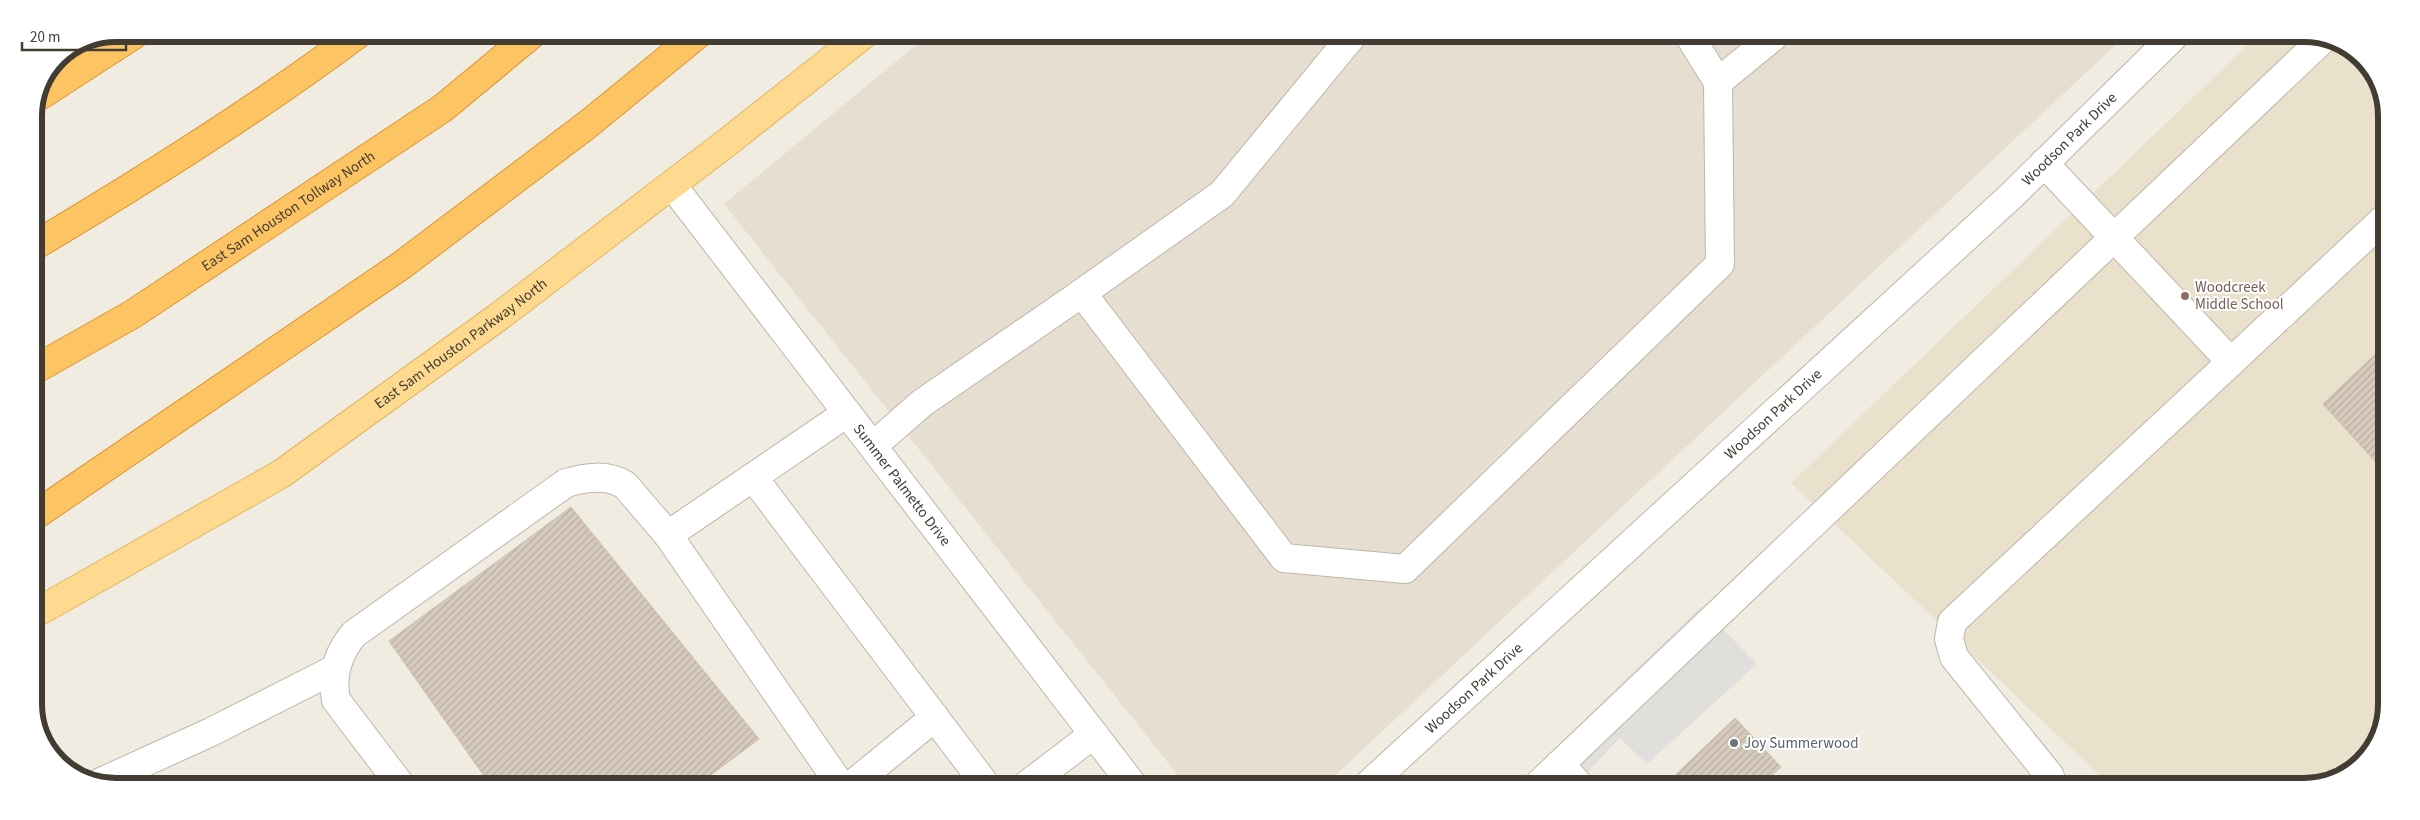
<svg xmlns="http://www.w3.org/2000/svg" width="2420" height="820" viewBox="0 0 2420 820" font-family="'Source Sans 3',sans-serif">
  <defs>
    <pattern id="building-hatch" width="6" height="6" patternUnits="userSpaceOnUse" patternTransform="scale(1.25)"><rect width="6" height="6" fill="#d5cabb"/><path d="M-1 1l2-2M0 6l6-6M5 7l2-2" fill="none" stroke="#b8aea1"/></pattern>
  </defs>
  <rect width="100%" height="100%" fill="#f1ece2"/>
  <!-- residential -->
  <path fill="#e5ded1" d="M 928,35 L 2123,38 L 1326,784 L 1185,784 L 724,204 Z"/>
  <!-- education -->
  <path fill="#eae1cc" d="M 2255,38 L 2330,38 L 2369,66 L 2386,110 L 2382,730 L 2354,769 L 2304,786 L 2111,786 L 1791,483 Z"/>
  <!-- parking -->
  <path fill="#e1dfdb" d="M 1701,607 L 1757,664 L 1647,764 L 1620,738 L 1575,785 L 1517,785 Z"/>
  <!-- building -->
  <path fill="url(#building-hatch)" stroke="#cdbfac" d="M 2384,346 L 2384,471 L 2323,404 Z
    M 571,507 L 759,739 L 700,783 L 489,783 L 389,641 Z
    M 1735,718 L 1781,767 L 1766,781 L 1770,785 L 1665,785 Z"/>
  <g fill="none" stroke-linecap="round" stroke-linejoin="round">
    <defs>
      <g id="minor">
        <path d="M 1690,37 L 1718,82"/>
        <path d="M 2044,163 L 2231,362 L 2385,218"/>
        <path id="s1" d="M 672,185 L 1132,784"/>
        <path d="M 1082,293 L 1222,194 L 1352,36"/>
        <path d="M 873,446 L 922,403 L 1082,293 L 1284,558 L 1405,569 L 1720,264 L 1718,82 L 1773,37"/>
        <path d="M 753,477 L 985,784"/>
        <path d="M 668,535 L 839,783"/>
        <path d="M 1560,764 L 1579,785"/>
        <path d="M 101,782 L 211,732 L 335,669"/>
        <path d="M 399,783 L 336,700 C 331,675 338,653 354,634 L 566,483 C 586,477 607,474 625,485 L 668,535 L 847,413"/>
        <path d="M 854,783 L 935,717"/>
        <path d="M 1028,784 L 1094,734"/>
        <path id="s2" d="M 1369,784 L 2011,196 L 2172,38"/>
        <path d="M 1538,785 L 2324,38"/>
        <path d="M 2051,786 L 2050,776 L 1954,657 L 1949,639 L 1952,622 L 2231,362"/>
      </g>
      <g id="major">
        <path id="s3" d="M 34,614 L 281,474 L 501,315 L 725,144 L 863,35"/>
      </g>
      <g id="highway">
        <path d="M 41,95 L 135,34"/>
        <path d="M 34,246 C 145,180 255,111 358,34"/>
        <path id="s4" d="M 34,370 L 133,314 L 443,108 L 531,35"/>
        <path d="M 34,516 L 402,265 L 587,125 L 697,35"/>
      </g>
    </defs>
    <!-- minor casing -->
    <use href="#minor" stroke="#bfb6a8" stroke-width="30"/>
    <!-- major casing -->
    <use href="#major" stroke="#e1b660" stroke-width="30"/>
    <!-- highway casing -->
    <use href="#highway" stroke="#da9733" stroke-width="30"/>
    <!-- minor -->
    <use href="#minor" stroke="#fff" stroke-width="28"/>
    <!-- major -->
    <use href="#major" stroke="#fdda90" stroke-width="28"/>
    <!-- highway -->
    <use href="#highway" stroke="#fcc463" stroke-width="28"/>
  </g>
  <!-- markers -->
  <circle fill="#8d6e63" stroke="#fff" stroke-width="2" cx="2185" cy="296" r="5"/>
  <circle fill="#6b7280" stroke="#fff" stroke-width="2" cx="1734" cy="743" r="5"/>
  <g text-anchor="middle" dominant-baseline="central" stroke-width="4" stroke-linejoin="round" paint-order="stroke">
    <!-- street labels -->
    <g font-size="15" fill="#423c33" stroke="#fff">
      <text stroke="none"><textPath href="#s2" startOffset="952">Woodson Park Drive</textPath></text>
      <text stroke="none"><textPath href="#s4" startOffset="300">East Sam Houston Tollway North</textPath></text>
      <text stroke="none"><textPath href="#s3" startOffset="506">East Sam Houston Parkway North</textPath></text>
      <text stroke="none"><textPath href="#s2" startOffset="548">Woodson Park Drive</textPath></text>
      <text stroke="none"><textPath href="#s1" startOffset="378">Summer Palmetto Drive</textPath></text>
      <text stroke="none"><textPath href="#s2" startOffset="142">Woodson Park Drive</textPath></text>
    </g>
    <!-- education labels -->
    <g font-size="15" fill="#785e54" stroke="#fff" text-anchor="start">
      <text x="2195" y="287">Woodcreek<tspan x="2195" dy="17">Middle School</tspan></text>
    </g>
    <!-- worship labels -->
    <g font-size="15" fill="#5b616d" stroke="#fff" text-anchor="start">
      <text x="1744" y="743">Joy Summerwood</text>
    </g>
  </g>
  <!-- crop -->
  <path d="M0 0H2420V820H0ZM116 42H2304A74 74 0 0 1 2378 116V704A74 74 0 0 1 2304 778H116A74 74 0 0 1 42 704V116A74 74 0 0 1 116 42Z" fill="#fff" fill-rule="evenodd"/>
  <path fill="none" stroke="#423c33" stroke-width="6" d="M116 42H2304A74 74 0 0 1 2378 116V704A74 74 0 0 1 2304 778H116A74 74 0 0 1 42 704V116A74 74 0 0 1 116 42Z"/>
  <!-- scale -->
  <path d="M22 42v8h104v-8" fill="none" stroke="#423c33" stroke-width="2.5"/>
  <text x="30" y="42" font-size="15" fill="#423c33" stroke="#ffffff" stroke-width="4" paint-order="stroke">20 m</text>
</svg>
